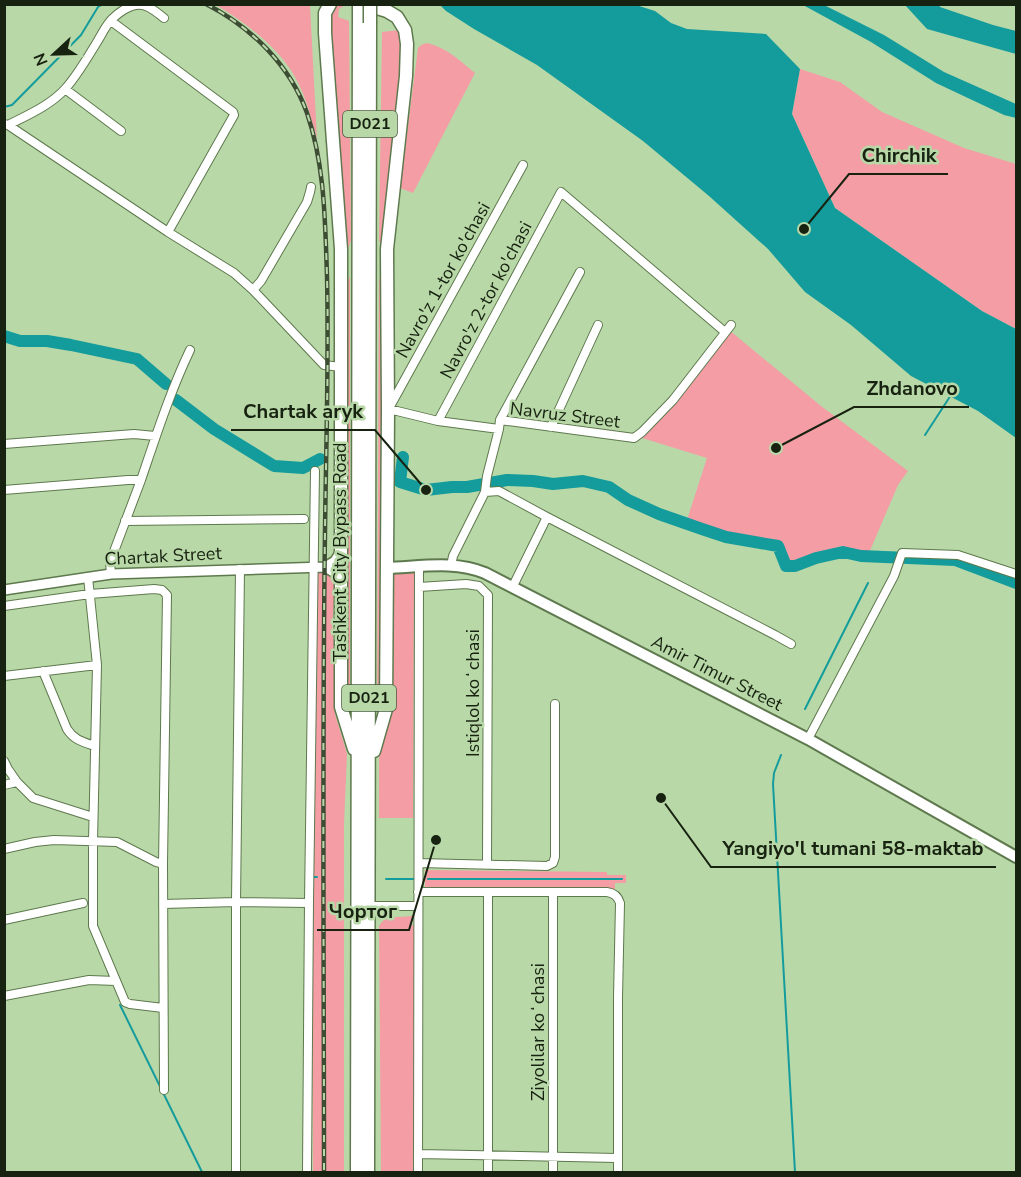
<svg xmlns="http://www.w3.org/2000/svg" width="1021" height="1177" viewBox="0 0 1021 1177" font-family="'Nunito Sans',sans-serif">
  <rect width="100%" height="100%" fill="#b9d8a8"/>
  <!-- green -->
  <path fill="#f49da5" d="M 216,5 L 310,5 L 317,139 C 311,118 306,96 295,77 C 278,47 245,22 216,5 Z
    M 340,5 L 345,5 L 339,9 L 338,17 L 349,21 L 351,240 L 345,258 L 329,15 L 333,8 Z
    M 399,30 L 401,32 L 402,46 L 383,258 L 379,239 L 382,32 Z
    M 427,43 C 446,47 460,61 475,73 L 413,193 L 400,188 L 418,48 L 421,45 Z
    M 800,69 L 840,82 L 882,112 L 964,148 L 1016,164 L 1016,329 L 982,311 L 835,208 L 792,114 Z
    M 350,276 L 350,722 L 344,706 L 346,287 Z
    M 379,278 L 384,294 L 382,709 L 377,720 Z
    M 729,330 L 821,406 L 908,471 L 898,485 L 869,553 L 856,552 L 841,546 L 792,563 L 787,561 L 780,542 L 686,523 L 707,458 L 642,438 L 646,432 Z
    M 316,572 C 326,573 332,574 335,585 L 332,626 L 335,655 L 335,714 L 347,754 L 344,825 L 344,1172 L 313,1172 L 312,903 Z
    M 414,573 L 413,818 L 379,818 L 379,757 L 393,709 L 394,574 Z
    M 425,870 L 607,872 L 607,875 L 626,875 L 626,883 L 615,883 L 615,889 L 425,887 Z
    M 412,916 L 411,925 L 416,925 L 415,1172 L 381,1172 L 379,926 L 385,918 Z"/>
  <!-- water -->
  <path fill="#149c9c" d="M 440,5 L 636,5 L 655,11 L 671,23 L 687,29 L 766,34 L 800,69 L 792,114 L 835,208 L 982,311 L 1016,329 L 1016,438 L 978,411 L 911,376 L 851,325 L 805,292 L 768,249 L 709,196 L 643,141 L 537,65 L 474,29 L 446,11 Z
    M 803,5 L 824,5 L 884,35 L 944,72 L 1016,104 L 1016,118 L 1004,115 L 936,83 L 871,42 Z
    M 905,5 L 939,5 L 940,7 L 993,25 L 1016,31 L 1016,54 L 927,29 Z"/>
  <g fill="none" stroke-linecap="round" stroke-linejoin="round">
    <!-- stream -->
    <path stroke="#149c9c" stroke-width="2" d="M 4,107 L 12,105 L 81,35 L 98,7 L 103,4
      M 925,435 L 951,395
      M 805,709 L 868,583
      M 781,755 L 774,773 L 773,784 L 795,1172
      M 313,877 L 317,877
      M 386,879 L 416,879
      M 428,879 L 622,879
      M 120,1005 L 202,1172"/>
    <!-- river -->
    <path stroke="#149c9c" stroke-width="12" d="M 4,336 L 20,341 L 47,341 L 71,345 L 137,359 L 166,384
      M 176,400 L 214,429 L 274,466 L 303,468 L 320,459
      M 403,457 L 400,482 L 426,490 L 452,487 L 467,487 L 507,480 L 533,481 L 553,484 L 583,481 L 609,487 L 628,500 L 659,514 L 702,529 L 726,537 L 778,546 L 786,566 L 795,566 L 816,558 L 843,552 L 861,556 L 955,560 L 1016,583"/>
    <defs>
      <path id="minor" d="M 111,21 L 233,112 L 234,115 L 168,232
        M 65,89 L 121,131
        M 4,124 L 8,125 L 168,232 L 234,273 L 253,290 L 324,365 L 341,367
        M 8,125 C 28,115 51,105 66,88 C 78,74 88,57 97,42 C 102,34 106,25 112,19 C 118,13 128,6 136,5 C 147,3 156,12 164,18
        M 523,165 L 388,410 L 397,411 L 438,421 L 499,429 L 500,420 L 634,438 L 642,432 L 673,400 L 731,325
        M 253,290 L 261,281 L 307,202 L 310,192 L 311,187
        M 500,420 L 580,272
        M 438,421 L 561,192 L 725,332
        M 551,427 L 598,325
        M 4,444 L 134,434 L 155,436
        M 4,490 L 128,480 L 141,480
        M 485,492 L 499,491 L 547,517 L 775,635 L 791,644
        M 125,521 L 304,519
        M 451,566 L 453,556 L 485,492 L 487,476 L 499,429
        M 111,574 L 110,562 C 120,535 131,507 141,480 C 156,436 170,392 190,350
        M 88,577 L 97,665 L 93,841 L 93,926 L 125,1002 L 130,1004 L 163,1008
        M 513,586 L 547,517
        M 419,587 L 466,584 L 479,586 L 488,595 L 487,864
        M 4,606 L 90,594 L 154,589 L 162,590 L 167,595 L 163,864 L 164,1090
        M 43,671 L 67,729 C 74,740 83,742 95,746
        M 4,676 L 97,665
        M 808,739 L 894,576 L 902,553 L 958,555 L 1016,574
        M 4,761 L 8,769 L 17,782 L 33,798 L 93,817
        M 4,785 L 17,782
        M 4,849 L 35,842 L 54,840 L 117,842 L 156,862 L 163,864
        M 419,863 L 547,866 L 553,863 L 555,857 L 555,704
        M 418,892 L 607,892 C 614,893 618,896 620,903 L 618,997 L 618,1172
        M 163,904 L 236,902 L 309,903
        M 369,906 L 418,906
        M 4,920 L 83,903
        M 4,996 L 89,980 L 116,981
        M 419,1154 L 617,1158
        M 236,1172 L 236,902 L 240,569
        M 307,1172 L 309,901 L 315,471
        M 418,1172 L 419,567
        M 488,1172 L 488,892
        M 553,1172 L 553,892"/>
      <path id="tertiary" d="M 340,553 L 335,561 L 325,567 L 335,573 L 341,584
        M 4,590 L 111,574 L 325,567"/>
      <path id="secondary" d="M 387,568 C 419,567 455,560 485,573 L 808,739 L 1016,857"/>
      <path id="trunk" d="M 330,4 L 325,13 L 325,33 L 341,249 L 341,707 L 354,749
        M 363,4 L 387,11 L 397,17 L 405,30 L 407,44 L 406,76 L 387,249 L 388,410 L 386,709 L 374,751
        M 357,1172 L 359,4
        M 368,1172 L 370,23"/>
    </defs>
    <!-- minor casing -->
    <use href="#minor" stroke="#5e794d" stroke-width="10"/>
    <!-- tertiary casing -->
    <use href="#tertiary" stroke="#5e794d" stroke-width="12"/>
    <!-- secondary casing -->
    <use href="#secondary" stroke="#5e794d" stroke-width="14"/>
    <!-- trunk casing -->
    <use href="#trunk" stroke="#5e794d" stroke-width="15"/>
    <!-- minor -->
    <use href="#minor" stroke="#fff" stroke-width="8"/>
    <!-- tertiary -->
    <use href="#tertiary" stroke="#fff" stroke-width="9"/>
    <!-- secondary -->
    <use href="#secondary" stroke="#fff" stroke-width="10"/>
    <!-- trunk -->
    <use href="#trunk" stroke="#fff" stroke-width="12"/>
    <defs>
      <path id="rail" d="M 206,4 C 251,27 290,65 307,113 C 325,166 325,221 327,276 C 329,361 326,447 325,532 C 322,746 324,959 324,1172"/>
    </defs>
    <!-- rail casing -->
    <use href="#rail" stroke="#3d4d34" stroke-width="4.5"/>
    <!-- rail -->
    <use href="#rail" stroke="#b9d8a8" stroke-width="2" stroke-dasharray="7" stroke-linecap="butt"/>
    <defs>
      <path id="trunk-bridge" d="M 370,23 L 370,4"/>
    </defs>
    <!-- trunk-bridge casing -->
    <use href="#trunk-bridge" stroke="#5e794d" stroke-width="15" stroke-linecap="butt"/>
    <!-- trunk-bridge -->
    <use href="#trunk-bridge" stroke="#fff" stroke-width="12"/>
  </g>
  <g text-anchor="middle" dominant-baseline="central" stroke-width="5" stroke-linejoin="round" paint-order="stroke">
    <!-- shield labels -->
    <g fill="#b9d8a8" stroke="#48593e" stroke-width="1.5">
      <rect x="343" y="111" width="54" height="26" rx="4.5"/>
      <rect x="342" y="685" width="54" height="26" rx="4.5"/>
    </g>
    <g font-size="16" font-weight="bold" fill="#172210">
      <text x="370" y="124">D021</text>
      <text x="369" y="698">D021</text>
    </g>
    <!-- street labels -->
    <g font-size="18" fill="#172210" stroke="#b9d8a8">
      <text transform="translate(443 280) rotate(-61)">Navro'z 1-tor ko'chasi</text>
      <text transform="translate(486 300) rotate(-62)">Navro'z 2-tor ko'chasi</text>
      <text transform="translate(565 415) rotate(7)">Navruz Street</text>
      <text transform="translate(340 552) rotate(-90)">Tashkent City Bypass Road</text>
      <text transform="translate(163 556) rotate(-3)">Chartak Street</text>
      <text transform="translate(717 673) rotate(27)">Amir Timur Street</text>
      <text transform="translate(473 693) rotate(-90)">Istiqlol koʻchasi</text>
      <text transform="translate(538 1032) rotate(-90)">Ziyolilar koʻchasi</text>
    </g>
  </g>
  <!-- callouts -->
  <path fill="none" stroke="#172210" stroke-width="2" d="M804 229L849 174H948M776 448L854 407H969M426 490L375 430H231M661 798L711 867H996M436 840L409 930H317"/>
  <g fill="#172210" stroke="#b9d8a8" stroke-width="2">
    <circle cx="804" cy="229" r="6"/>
    <circle cx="776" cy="448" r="6"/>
    <circle cx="426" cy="490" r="6"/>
    <circle cx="661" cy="798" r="6"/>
    <circle cx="436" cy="840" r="6"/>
  </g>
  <g font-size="20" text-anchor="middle" font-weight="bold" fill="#172210" stroke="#b9d8a8" stroke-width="5" stroke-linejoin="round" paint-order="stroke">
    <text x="899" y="162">Chirchik</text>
    <text x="912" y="395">Zhdanovo</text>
    <text x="303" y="418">Chartak aryk</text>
    <text x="853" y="855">Yangiyo'l tumani 58-maktab</text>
    <text x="363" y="918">Чортог</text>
  </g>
  <!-- border -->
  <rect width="1021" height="1177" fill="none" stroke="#172210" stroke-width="12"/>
  <!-- north arrow -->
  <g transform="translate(54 54) rotate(248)" stroke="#b9d8a8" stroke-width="4.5" paint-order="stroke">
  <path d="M0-4.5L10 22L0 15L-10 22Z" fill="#172210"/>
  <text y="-9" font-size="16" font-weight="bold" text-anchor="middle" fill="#172210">N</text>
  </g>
</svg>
